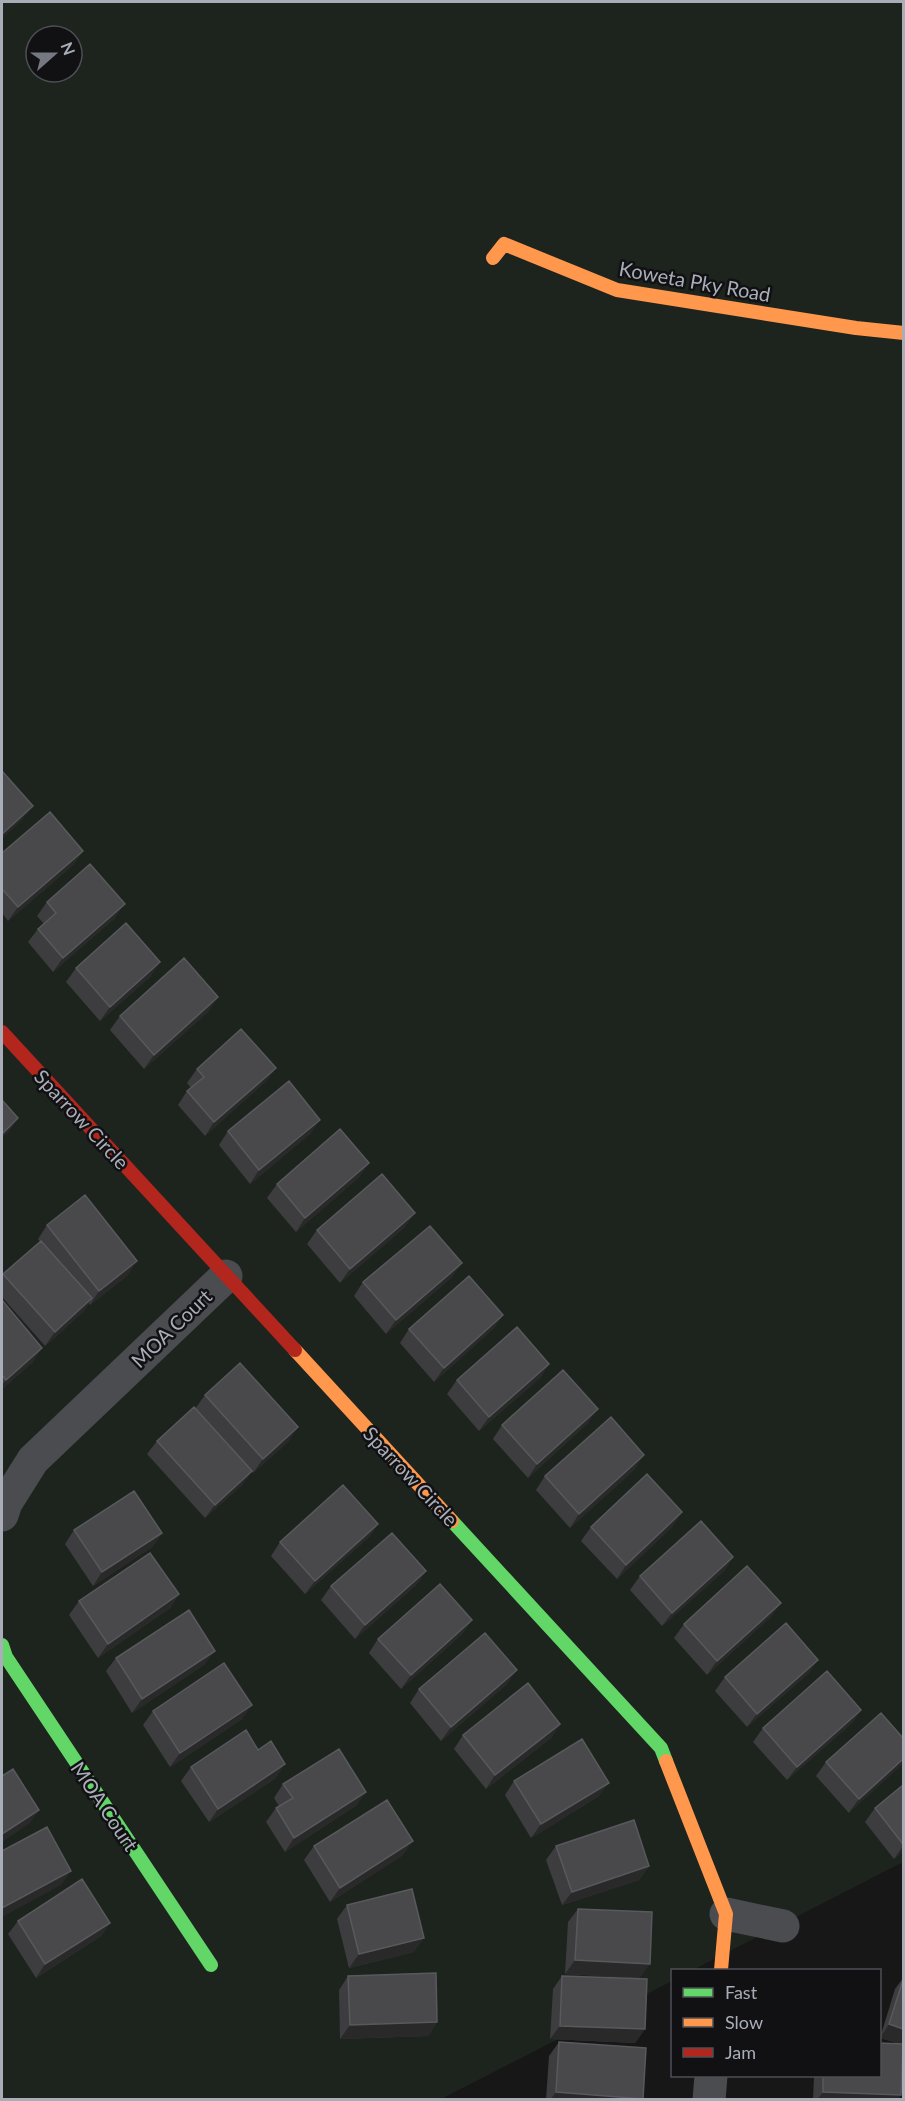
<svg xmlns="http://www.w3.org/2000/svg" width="905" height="2101" viewBox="0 0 905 2101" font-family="Lato,sans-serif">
  <rect width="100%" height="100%" fill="#171717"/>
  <!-- green -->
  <path fill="#1d241e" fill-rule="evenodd" d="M 2,2 L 903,2 L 903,1862 L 693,1970 L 672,1970 L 672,1981 L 441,2099 L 2,2100 ZM 36,36 L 72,36 L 72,72 L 36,72 Z"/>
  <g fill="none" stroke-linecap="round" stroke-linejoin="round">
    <!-- street -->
    <path stroke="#4b4c50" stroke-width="33" d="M 2,1515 L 6,1503 L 33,1460 L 226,1276
      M 726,1914 L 783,1926
      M 709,2100 L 711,2076"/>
    <!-- fast -->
    <path stroke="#63d668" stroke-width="14" d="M 452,1521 L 661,1748 L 666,1761
      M 2,1645 L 6,1657 L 211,1965"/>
    <!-- slow -->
    <path stroke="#ff974d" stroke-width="14" d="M 493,258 L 504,244 L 617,290 L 856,328 L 904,333
      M 295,1350 L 452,1521
      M 666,1761 L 726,1914 L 721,1970"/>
    <!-- jam -->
    <path stroke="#b3261e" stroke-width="14" d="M 2,1032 L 295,1350"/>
  </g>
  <!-- wall -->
  <path fill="#3d3d3f" d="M 83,851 L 73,865 L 8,921 L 2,913 L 2,853 Z
    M 47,902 L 115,918 L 53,972 L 28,942 L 38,929 L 44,924 L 37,916 Z
    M 76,968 L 151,976 L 100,1021 L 66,982 Z
    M 209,1011 L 144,1069 L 110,1030 L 120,1016 Z
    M 276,1068 L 266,1081 L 205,1136 L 178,1105 L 187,1091 L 191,1088 L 187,1083 L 197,1069 Z
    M 228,1131 L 311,1133 L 250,1184 L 219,1145 Z
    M 369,1163 L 359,1177 L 296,1232 L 267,1198 L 277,1184 Z
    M 47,1225 L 128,1275 L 90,1305 L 89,1303 L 83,1312 L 45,1346 L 2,1297 L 2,1276 L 40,1242 L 38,1239 Z
    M 405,1227 L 340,1283 L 307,1244 L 317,1230 Z
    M 452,1277 L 386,1334 L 354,1296 L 363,1282 Z
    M 2,1300 L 33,1362 L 2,1389 Z
    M 503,1315 L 494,1328 L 434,1382 L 400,1343 L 409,1329 Z
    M 549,1364 L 540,1378 L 479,1431 L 447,1394 L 457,1380 Z
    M 205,1395 L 289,1441 L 253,1473 L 252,1471 L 242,1485 L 205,1518 L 147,1454 L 157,1441 L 195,1409 Z
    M 588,1423 L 528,1478 L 493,1439 L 502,1425 Z
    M 635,1469 L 570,1528 L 536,1490 L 545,1476 Z
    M 378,1524 L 369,1537 L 305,1594 L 271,1556 L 280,1542 Z
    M 673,1526 L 617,1579 L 581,1541 L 591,1527 Z
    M 74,1530 L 162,1533 L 152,1547 L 93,1586 L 65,1544 Z
    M 733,1557 L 724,1571 L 662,1626 L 630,1590 L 640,1576 Z
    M 426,1571 L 416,1585 L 355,1639 L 321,1600 L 331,1586 Z
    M 179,1594 L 170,1608 L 98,1658 L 69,1615 L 79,1601 Z
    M 771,1617 L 707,1675 L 674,1638 L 684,1624 Z
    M 472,1620 L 462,1634 L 401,1689 L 369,1653 L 378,1639 Z
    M 116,1658 L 205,1664 L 132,1713 L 106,1671 Z
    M 809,1673 L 747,1727 L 715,1691 L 725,1677 Z
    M 507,1684 L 441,1741 L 410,1703 L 419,1689 Z
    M 861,1710 L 852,1723 L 787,1780 L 753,1742 L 763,1728 Z
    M 153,1711 L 242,1719 L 170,1767 L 143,1725 Z
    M 560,1724 L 551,1738 L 486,1789 L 454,1749 L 463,1735 Z
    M 903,1738 L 849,1813 L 816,1776 L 826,1762 Z
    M 258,1750 L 276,1778 L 209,1822 L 181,1781 L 191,1767 Z
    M 514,1781 L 599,1796 L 531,1838 L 505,1795 Z
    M 283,1784 L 357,1805 L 285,1852 L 266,1822 L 276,1808 L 279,1806 L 274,1798 Z
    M 903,1785 L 903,1851 L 894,1859 L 865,1822 L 875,1808 Z
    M 314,1846 L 403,1855 L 330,1902 L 304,1860 Z
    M 556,1846 L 649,1866 L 639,1880 L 562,1905 L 546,1860 Z
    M 347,1905 L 414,1952 L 349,1968 L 337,1919 Z
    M 578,1909 L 640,1978 L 565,1974 L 568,1922 Z
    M 18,1921 L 110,1923 L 101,1936 L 36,1978 L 8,1934 Z
    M 348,1976 L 437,2022 L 428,2036 L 340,2039 L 339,1990 Z
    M 562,1976 L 645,2029 L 635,2043 L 550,2039 L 553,1989 Z
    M 903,1978 L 903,2045 L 898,2100 L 813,2100 L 814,2076 L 879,2076 L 897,2043 L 880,2038 L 895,1989 Z
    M 559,2042 L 643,2099 L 642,2100 L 546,2100 L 549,2056 Z"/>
  <!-- shaded-wall -->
  <path fill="#29292a" d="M 33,806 L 23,819 L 2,839 L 2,834 Z
    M 83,851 L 73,865 L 8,921 L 18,907 Z
    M 125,904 L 115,918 L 53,972 L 63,958 Z
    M 160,962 L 151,976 L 100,1021 L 110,1007 Z
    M 218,997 L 209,1011 L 144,1069 L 154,1055 Z
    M 276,1068 L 266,1081 L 205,1136 L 214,1122 Z
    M 18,1118 L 9,1132 L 2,1138 L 2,1134 Z
    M 320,1120 L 311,1133 L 250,1184 L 259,1170 Z
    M 369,1163 L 359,1177 L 296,1232 L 305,1218 Z
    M 415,1213 L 405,1227 L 340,1283 L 350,1269 Z
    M 137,1261 L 128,1275 L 90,1305 L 99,1291 Z
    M 462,1263 L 452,1277 L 386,1334 L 396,1320 Z
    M 92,1298 L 83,1312 L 45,1346 L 55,1332 Z
    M 503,1315 L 494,1328 L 434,1382 L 444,1368 Z
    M 42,1348 L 33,1362 L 2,1389 L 2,1385 L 6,1380 Z
    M 549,1364 L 540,1378 L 479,1431 L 489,1417 Z
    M 598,1409 L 588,1423 L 528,1478 L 537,1464 Z
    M 298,1427 L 289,1441 L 253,1473 L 263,1459 Z
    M 644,1455 L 635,1469 L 570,1528 L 579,1514 Z
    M 252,1471 L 242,1485 L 205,1518 L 215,1505 Z
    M 682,1512 L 673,1526 L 617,1579 L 626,1565 Z
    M 378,1524 L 369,1537 L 305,1594 L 315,1581 Z
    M 162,1533 L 152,1547 L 93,1586 L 102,1572 Z
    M 733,1557 L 724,1571 L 662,1626 L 672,1613 Z
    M 426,1571 L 416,1585 L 355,1639 L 365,1625 Z
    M 179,1594 L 170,1608 L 98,1658 L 108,1644 Z
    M 781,1603 L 771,1617 L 707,1675 L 717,1661 Z
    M 472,1620 L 462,1634 L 401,1689 L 411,1675 Z
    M 215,1651 L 205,1664 L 132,1713 L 142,1699 Z
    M 818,1660 L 809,1673 L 747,1727 L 757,1714 Z
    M 517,1670 L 507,1684 L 441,1741 L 451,1727 Z
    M 252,1705 L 242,1719 L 170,1767 L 180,1753 Z
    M 861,1710 L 852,1723 L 787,1780 L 797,1767 Z
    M 560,1724 L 551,1738 L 486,1789 L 495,1775 Z
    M 903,1759 L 903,1764 L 849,1813 L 859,1799 Z
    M 285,1764 L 276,1778 L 209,1822 L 218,1809 Z
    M 609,1783 L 599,1796 L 531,1838 L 541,1824 Z
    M 366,1792 L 357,1805 L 285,1852 L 294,1838 Z
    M 39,1810 L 29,1824 L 2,1842 L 2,1834 Z
    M 413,1841 L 403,1855 L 330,1902 L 340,1888 Z
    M 903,1846 L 903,1851 L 894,1859 Z
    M 649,1866 L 639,1880 L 562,1905 L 572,1892 Z
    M 71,1871 L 61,1885 L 2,1917 L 2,1908 Z
    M 110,1923 L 101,1936 L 36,1978 L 45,1964 Z
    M 424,1938 L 414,1952 L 349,1968 L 359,1954 Z
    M 575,1960 L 650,1964 L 640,1978 L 565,1974 Z
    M 437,2022 L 428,2036 L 340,2039 L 350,2025 Z
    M 889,2024 L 903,2029 L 903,2045 L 880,2038 Z
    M 560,2026 L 645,2029 L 635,2043 L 550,2039 Z
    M 556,2092 L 643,2099 L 642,2100 L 550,2100 Z
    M 823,2092 L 901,2095 L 898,2100 L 817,2100 Z"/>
  <!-- building -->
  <path fill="#49494c" stroke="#58595d" stroke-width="1.5" d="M 2,771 L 33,806 L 2,834 Z
    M 50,812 L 83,851 L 18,907 L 2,889 L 2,853 Z
    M 90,864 L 125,904 L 63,958 L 38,929 L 56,913 L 47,902 Z
    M 126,923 L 160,962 L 110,1007 L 76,968 Z
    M 184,958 L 218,997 L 154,1055 L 120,1016 Z
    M 241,1029 L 276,1068 L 214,1122 L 187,1091 L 204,1077 L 197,1069 Z
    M 289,1081 L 320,1120 L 259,1170 L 228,1131 Z
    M 2,1100 L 18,1118 L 2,1134 Z
    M 340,1129 L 369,1163 L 305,1218 L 277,1184 Z
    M 382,1174 L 415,1213 L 350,1269 L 317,1230 Z
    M 85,1195 L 137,1261 L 99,1291 L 47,1225 Z
    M 430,1226 L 462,1263 L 396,1320 L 363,1282 Z
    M 41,1241 L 92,1298 L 55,1332 L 3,1274 Z
    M 469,1276 L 503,1315 L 444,1368 L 409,1329 Z
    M 2,1300 L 42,1348 L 6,1380 L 2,1375 Z
    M 517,1327 L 549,1364 L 489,1417 L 457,1380 Z
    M 240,1363 L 298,1427 L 263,1459 L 205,1395 Z
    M 563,1370 L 598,1409 L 537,1464 L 502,1425 Z
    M 194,1407 L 252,1471 L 215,1505 L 157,1441 Z
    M 611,1417 L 644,1455 L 579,1514 L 545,1476 Z
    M 647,1474 L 682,1512 L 626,1565 L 591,1527 Z
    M 343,1485 L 378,1524 L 315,1581 L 280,1542 Z
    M 134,1491 L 162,1533 L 102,1572 L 74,1530 Z
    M 701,1521 L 733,1557 L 672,1613 L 640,1576 Z
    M 392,1533 L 426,1571 L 365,1625 L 331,1586 Z
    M 150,1553 L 179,1594 L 108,1644 L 79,1601 Z
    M 747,1566 L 781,1603 L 717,1661 L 684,1624 Z
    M 440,1584 L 472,1620 L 411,1675 L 378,1639 Z
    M 189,1610 L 215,1651 L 142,1699 L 116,1658 Z
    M 786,1623 L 818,1660 L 757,1714 L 725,1677 Z
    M 485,1633 L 517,1670 L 451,1727 L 419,1689 Z
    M 224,1663 L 252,1705 L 180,1753 L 153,1711 Z
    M 827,1671 L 861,1710 L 797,1767 L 763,1728 Z
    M 528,1683 L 560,1724 L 495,1775 L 463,1735 Z
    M 881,1713 L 903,1738 L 903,1759 L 859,1799 L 826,1762 Z
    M 246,1730 L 258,1750 L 271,1741 L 285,1764 L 218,1809 L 191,1767 Z
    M 582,1739 L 609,1783 L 541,1824 L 514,1781 Z
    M 339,1749 L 366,1792 L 294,1838 L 276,1808 L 293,1798 L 283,1784 Z
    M 13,1769 L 39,1810 L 2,1834 L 2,1776 Z
    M 903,1785 L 903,1844 L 875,1808 Z
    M 387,1800 L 413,1841 L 340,1888 L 314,1846 Z
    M 634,1820 L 649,1866 L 572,1892 L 556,1846 Z
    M 47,1827 L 71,1871 L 2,1908 L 2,1851 Z
    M 82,1879 L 110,1923 L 45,1964 L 18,1921 Z
    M 412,1889 L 424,1938 L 359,1954 L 347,1905 Z
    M 578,1909 L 652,1912 L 650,1964 L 575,1960 Z
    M 436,1973 L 437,2022 L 350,2025 L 348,1976 Z
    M 562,1976 L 647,1979 L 645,2029 L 560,2026 Z
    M 903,1980 L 903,2029 L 889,2024 Z
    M 559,2042 L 646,2048 L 643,2099 L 556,2092 Z
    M 879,2043 L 903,2044 L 901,2095 L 823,2092 L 823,2076 L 879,2076 Z"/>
  <g text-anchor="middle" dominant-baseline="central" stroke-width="5" stroke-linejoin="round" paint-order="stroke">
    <!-- street labels -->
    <g font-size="20" fill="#a8adb8" stroke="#111113">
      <text transform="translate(695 281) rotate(10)">Koweta Pky Road</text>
      <text transform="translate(82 1119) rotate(47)">Sparrow Circle</text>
      <text transform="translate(171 1328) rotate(-44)">MOA Court</text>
      <text transform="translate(411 1476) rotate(47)">Sparrow Circle</text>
      <text transform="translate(105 1806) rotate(56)">MOA Court</text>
    </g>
  </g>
  <!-- border -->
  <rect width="905" height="2101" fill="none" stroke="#a8adb8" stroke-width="6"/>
  <!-- legend -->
  <rect x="671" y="1969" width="210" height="108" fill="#111113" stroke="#4d4f55" stroke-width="1.5"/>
  <rect x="683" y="1988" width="30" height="9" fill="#63d668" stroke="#4d4f55" stroke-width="1.5"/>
  <text x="725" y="1999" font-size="18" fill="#a8adb8">Fast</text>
  <rect x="683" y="2018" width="30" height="9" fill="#ff974d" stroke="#4d4f55" stroke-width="1.5"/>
  <text x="725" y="2029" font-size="18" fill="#a8adb8">Slow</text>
  <rect x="683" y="2048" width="30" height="9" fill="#b3261e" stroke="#4d4f55" stroke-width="1.5"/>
  <text x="725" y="2059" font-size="18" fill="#a8adb8">Jam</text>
  <!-- north arrow -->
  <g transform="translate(54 54) rotate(69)"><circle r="28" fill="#111113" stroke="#4d4f55" stroke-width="1.5"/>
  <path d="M0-4.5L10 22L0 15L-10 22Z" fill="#757880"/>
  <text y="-9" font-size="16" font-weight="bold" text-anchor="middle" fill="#a8adb8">N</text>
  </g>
</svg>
